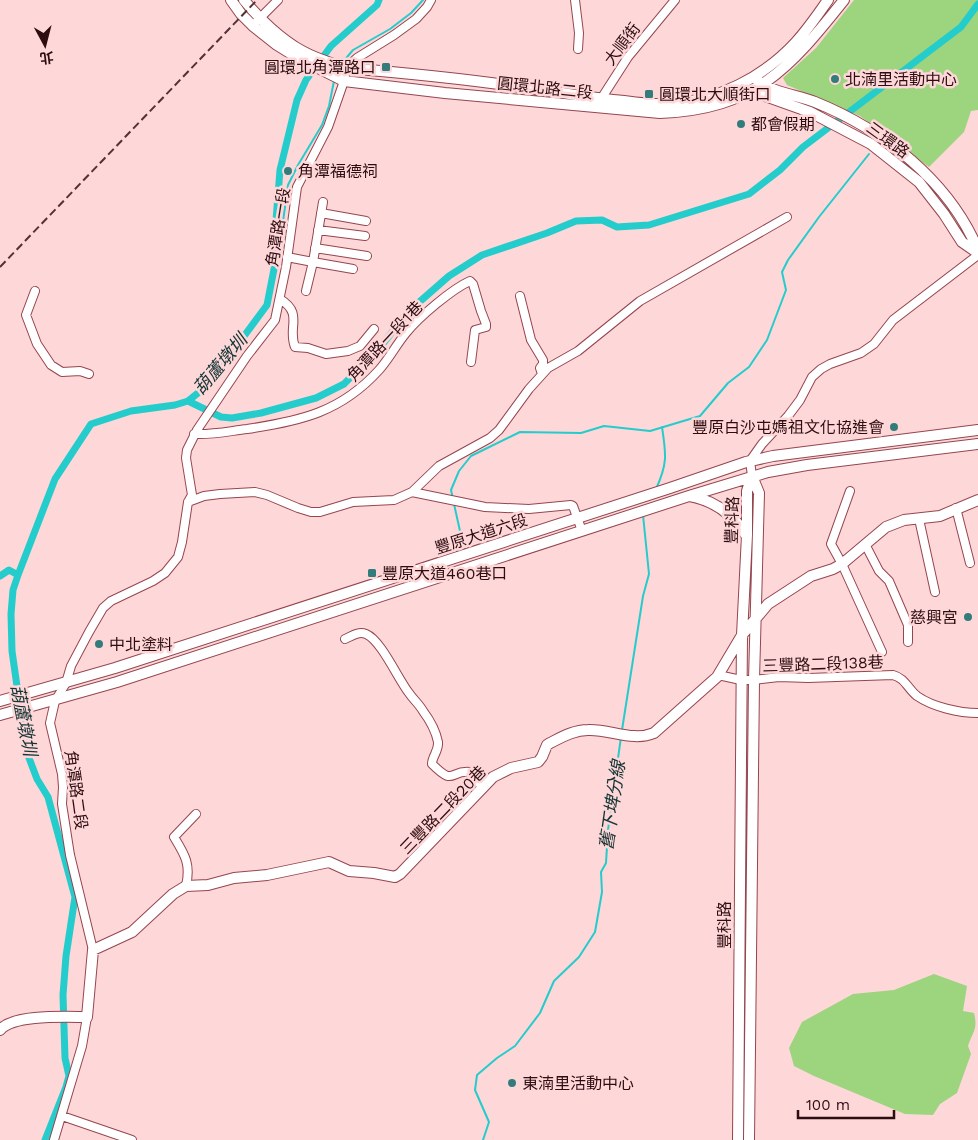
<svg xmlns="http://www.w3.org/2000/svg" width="978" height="1140" viewBox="0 0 978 1140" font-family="'Work Sans','Noto Sans TC',sans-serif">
  <rect width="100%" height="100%" fill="#fed7d9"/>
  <!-- green -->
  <path fill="#9dd47e" d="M 854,0 L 978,0 L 978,110 L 971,111 L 964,132 L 929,167 L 860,116 L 787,85 L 783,78 L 816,48 Z
    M 934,974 L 967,986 L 963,1011 L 974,1013 C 978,1030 973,1031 968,1046 L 971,1054 L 957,1093 L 940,1104 L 933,1115 L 905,1114 L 814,1076 L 794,1066 L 789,1048 L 802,1022 L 853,994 L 894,990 Z"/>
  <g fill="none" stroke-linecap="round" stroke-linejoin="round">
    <!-- stream -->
    <path stroke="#25cccc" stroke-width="2" d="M 342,63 L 353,50 L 390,29 L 411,13 L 423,0
      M 275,264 L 278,258 L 288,185 L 298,165 L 322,125 L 329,106 L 334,81
      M 656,489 C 668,463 666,454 662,427
      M 453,499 L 451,490 L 459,471 L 471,456 L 520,432 L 581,433 L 604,426 L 650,431 L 700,416 L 728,383 L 749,367 L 767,340 L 786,290 L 782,272 L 788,260 L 819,217 L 869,154
      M 454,504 L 462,540
      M 622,730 L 643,596 L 649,574 L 643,515
      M 483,1140 L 489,1122 L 475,1090 L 477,1075 L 497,1058 L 515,1046 L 540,1013 L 554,981 L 579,957 L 595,932 L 602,892 L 601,872 L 606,863 L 608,830 L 621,737"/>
    <!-- canal -->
    <path stroke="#25cccc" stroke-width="7" d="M 188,401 L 221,417 L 232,418 L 261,413 L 316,398 L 344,384 L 381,346 L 409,311 L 449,276 L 482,255 L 547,233 L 576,221 L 602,220 L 617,227 L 649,225 L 749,194 L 780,170 L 803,147 L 961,27 L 978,4
      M 0,576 L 9,570 L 18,575
      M 45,1140 L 66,1087 L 69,1076 L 65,1058 L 63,995 L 66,956 L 75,897 L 48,797 L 37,779 L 26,750 L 12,651 L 11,614 L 13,590 L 18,575 L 55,479 L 91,424 L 131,411 L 175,405 L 188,401 L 208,385 L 267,305 L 275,264 L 273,258 L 280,170 L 297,100 L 306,80 L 331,46 L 377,5 L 379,0"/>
    <defs>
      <path id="street" d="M 575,0 L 579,33 L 578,49
        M 257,21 L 278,0
        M 601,103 L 601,99 L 628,57 L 675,0
        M 321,213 L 366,221
        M 318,230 L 365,236
        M 315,248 L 367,256
        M 287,257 L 313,262 L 323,202
        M 35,291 L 26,315 L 37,344 L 51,365 L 62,372 L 80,371 L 89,374
        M 306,291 L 313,262 L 353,269
        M 520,296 L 531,340 L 543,360 L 543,364 L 540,368 L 542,374
        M 280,299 C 304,314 287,327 295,347 L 308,348 L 326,354 L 348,351 L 360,346 L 374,329
        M 194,434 C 212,435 230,431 247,429 C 301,421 341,412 379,370 C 389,359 396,345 406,333 C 419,317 452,289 470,281 L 473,284 L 481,311 L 486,324 L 486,327 L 475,330 L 471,362
        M 752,476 L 750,461 L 762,444 L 788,416 L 800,400 L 812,377 L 821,369 L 830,364 L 861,353 L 874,344 L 893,320 L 978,255
        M 850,491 L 831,544 L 842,564 L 882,652
        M 412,492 L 485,507 L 529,509 L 571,505 L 573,506 L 582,531
        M 188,502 L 204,496 L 220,494 L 255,492 L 267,495 L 298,508 L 311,512 L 320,512 L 353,502 L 394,500 L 412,492 L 439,466 L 490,438 L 499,430 L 529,389 L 548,368 L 578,351 L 640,301 L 787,217
        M 956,508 L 970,563
        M 919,519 L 935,592
        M 865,544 L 879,571 L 889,581 L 908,625 L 908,642
        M 345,639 C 352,636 358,631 366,634 C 381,640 398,679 409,693 C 413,699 419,704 423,711 C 429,719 436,732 438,742 C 439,751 432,756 432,764 C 455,787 449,770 470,772 L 482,787
        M 718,675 L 741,680 L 754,680 L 779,677 L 808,678 L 893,675 C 905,678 908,689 917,696 C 933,707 959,713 978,713
        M 186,886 C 191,864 185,855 174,837 L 196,814
        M 93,950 L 70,855 L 62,804 L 63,787 L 62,774 L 50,723 L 55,701 L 66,683 L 71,666 L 89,632 L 103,608 L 111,601 L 153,581 L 165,573 L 178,557 L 182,542 L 188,502 L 192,495 L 186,458 L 187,450 L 197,430 L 247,356 L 275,320 L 286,267 L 297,187 L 328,127 L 344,81 L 346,68 L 357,58 L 394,35 L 416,19 L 427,7 L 431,0
        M 62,1116 L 132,1140
        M 54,1140 L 82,1046 L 87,1017"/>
      <path id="secondary" d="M 231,0 L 241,14 L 253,26 L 277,45 L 298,58 L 344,81 L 445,93 L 660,113 C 755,109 789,69 844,0
        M 244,0 C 258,18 282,40 302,51 C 316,59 331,63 346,68 C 406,73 467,79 527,88 C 559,92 592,98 624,101 C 639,103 655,105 670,104 C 717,101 764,77 796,42 C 808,29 818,14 828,0
        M 758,81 C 774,93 797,95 815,102 C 884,130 949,181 978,250
        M 748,90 L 810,112 L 871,144 L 919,182 L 944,214 L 962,242 L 978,253
        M 690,496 C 715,501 733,514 746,535
        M 0,701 L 115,668 L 670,488 L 746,462 L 773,456 L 978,430
        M 0,715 L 117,682 L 689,496 L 768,472 L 807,465 L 978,444
        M 0,1030 C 13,1014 67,1017 87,1017 L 93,950 L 132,932 L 173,894 L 186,886 L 208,885 L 234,878 L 267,875 L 329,862 L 349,871 L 374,873 L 395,877 L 400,874 L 493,777 L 511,768 L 538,762 L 542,757 L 547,745 L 550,743 C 562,737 574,730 588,730 C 610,729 633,742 654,733 L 717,677 L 742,635 L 768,604 L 811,576 L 833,569 L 842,564 L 886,527 L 904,520 L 940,516 L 978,500
        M 738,1140 L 742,635 L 747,535 L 747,491 L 752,476
        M 749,1140 L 754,680 L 759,493 L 752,476"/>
    </defs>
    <!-- street casing -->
    <use href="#street" stroke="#95454e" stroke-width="10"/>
    <!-- secondary casing -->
    <use href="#secondary" stroke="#95454e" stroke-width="12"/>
    <!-- street -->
    <use href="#street" stroke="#fff" stroke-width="8"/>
    <!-- secondary -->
    <use href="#secondary" stroke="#fff" stroke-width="10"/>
    <!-- rail -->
    <path stroke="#533135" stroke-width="2" stroke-dasharray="8 4" stroke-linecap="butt" d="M 0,267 L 257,0"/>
  </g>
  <!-- markers -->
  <g fill="#337c7c" stroke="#fed7d9" stroke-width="2">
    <rect x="381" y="62" width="10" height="10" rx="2.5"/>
    <circle cx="835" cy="79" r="5"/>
    <rect x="644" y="89" width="10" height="10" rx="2.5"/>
    <circle cx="741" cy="124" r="5"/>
    <circle cx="288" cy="171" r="5"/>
    <circle cx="894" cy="427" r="5"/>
    <rect x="367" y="568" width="10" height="10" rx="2.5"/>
    <circle cx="968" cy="617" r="5"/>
    <circle cx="99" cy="644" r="5"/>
    <circle cx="512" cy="1083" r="5"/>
  </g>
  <g text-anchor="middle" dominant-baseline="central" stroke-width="5" stroke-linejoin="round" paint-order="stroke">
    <!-- street labels -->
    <g font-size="16" fill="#2e0d11" stroke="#fed7d9">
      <text transform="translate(622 44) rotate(-53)">大順街</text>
      <text transform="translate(545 88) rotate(6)">圓環北路二段</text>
      <text transform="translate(888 140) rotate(36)">三環路</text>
      <text transform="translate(278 227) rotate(-81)">角潭路一段</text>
      <text transform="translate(385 341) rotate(-47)">角潭路一段1巷</text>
      <text transform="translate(732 520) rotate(-88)">豐科路</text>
      <text transform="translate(481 534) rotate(-18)">豐原大道六段</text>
      <text transform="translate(823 664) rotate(-2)">三豐路二段138巷</text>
      <text transform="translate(76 790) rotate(82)">角潭路二段</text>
      <text transform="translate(443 810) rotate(-46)">三豐路二段20巷</text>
      <text transform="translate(724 925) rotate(-90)">豐科路</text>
    </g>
    <!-- poi labels -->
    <g font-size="16" fill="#2e0d11" stroke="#fed7d9" text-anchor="start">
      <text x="376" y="67" text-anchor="end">圓環北角潭路口</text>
      <text x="845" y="79">北湳里活動中心</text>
      <text x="659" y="94">圓環北大順街口</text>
      <text x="751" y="124">都會假期</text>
      <text x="298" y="171">角潭福德祠</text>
      <text x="884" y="427" text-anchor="end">豐原白沙屯媽祖文化協進會</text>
      <text x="382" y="573">豐原大道460巷口</text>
      <text x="958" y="617" text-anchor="end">慈興宮</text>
      <text x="109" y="644">中北塗料</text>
      <text x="522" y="1083">東湳里活動中心</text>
    </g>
    <!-- water labels -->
    <g font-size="18" font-style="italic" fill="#143434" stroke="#fed7d9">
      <text transform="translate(220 364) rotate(-50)">葫蘆墩圳</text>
      <text transform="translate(24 720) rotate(79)">葫蘆墩圳</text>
      <text transform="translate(612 805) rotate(-82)">舊下埤分線</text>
    </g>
  </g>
  <!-- north arrow -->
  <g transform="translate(45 45) rotate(173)" stroke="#fed7d9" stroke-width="4" paint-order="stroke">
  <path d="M0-4L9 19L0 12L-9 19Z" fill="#2e0d11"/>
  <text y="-8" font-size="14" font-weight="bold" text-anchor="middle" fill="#2e0d11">北</text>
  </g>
  <!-- scale -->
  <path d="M798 1110v8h96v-8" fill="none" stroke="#2e0d11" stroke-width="2.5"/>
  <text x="806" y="1110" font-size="15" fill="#2e0d11" stroke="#fed7d9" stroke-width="4" paint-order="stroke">100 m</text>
</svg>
